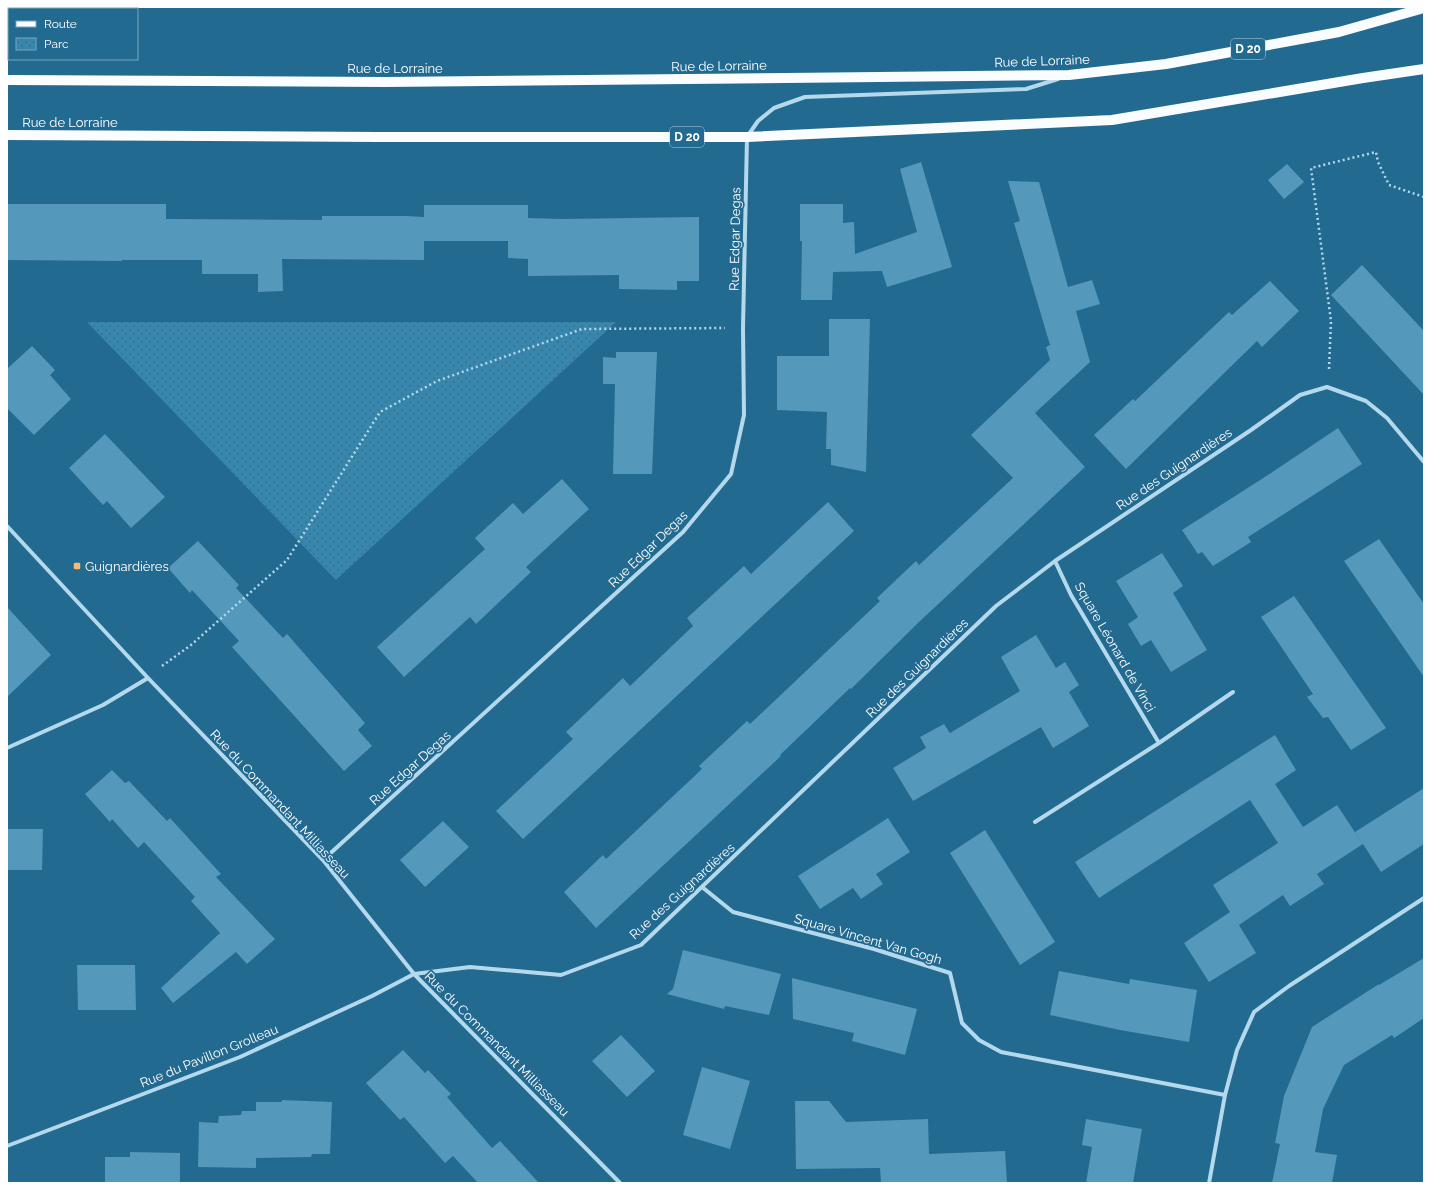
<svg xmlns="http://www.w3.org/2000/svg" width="1431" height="1190" viewBox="0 0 1431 1190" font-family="Raleway,sans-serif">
  <defs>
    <pattern id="park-dots" width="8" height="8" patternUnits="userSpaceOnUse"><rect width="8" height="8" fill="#3786ae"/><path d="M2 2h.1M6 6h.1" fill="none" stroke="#3f6f87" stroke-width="1.8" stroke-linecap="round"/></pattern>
  </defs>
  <rect width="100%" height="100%" fill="#236a91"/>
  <!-- park -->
  <path fill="url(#park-dots)" d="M 87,322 L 616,322 L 336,580 Z"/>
  <!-- building -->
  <path fill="#5498bb" d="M 921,162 L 952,267 L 887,287 L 882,271 L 833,272 L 832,300 L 801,300 L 802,241 L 800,241 L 800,204 L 843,204 L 843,223 L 854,222 L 855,254 L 917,232 L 900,169 Z
    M 1287,164 L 1304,182 L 1284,199 L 1268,180 Z
    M 1008,181 L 1039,182 L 1068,287 L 1092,280 L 1100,304 L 1076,311 L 1090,362 L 1035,413 L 1085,467 L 919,622 L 851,689 L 850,688 L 780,755 L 781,756 L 596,928 L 564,892 L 603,855 L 606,859 L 702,769 L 699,766 L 747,721 L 750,724 L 880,601 L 877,598 L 916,561 L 919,565 L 1013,478 L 971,435 L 1050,360 L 1046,347 L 1050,345 L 1014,223 L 1020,221 Z
    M 7,204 L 166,204 L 166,219 L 322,220 L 322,216 L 406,216 L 424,217 L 424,205 L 528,205 L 528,218 L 562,219 L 699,217 L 699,281 L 677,281 L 677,290 L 619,289 L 619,275 L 528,276 L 528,259 L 508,258 L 508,241 L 424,241 L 424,260 L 282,259 L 283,291 L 258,292 L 258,274 L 202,274 L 202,260 L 122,260 L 122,261 L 7,260 Z
    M 1362,265 L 1424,331 L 1424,395 L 1331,295 Z
    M 1270,281 L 1299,311 L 1262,347 L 1257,341 L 1126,469 L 1094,435 L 1133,399 L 1135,401 L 1229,312 L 1232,315 Z
    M 829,319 L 870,319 L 866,472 L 831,465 L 831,449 L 826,449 L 827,412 L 777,410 L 777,356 L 829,356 Z
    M 32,346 L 55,370 L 50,375 L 71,399 L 34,435 L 7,408 L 7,369 Z
    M 616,352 L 657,352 L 652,474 L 613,474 L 615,384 L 603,384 L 603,357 L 616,358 Z
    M 1338,428 L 1362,464 L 1248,537 L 1251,542 L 1213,566 L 1202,552 L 1198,554 L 1182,530 L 1271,473 Z
    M 105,434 L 165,497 L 131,528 L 107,501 L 103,505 L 69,468 Z
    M 562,479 L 589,509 L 526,567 L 531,572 L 476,624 L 470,617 L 404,677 L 377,647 L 485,549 L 475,538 L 513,503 L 523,514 Z
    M 828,502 L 854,531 L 523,839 L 496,811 L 573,739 L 566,732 L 623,678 L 630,686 L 693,626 L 687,618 L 744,566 L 751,574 Z
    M 1379,539 L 1424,604 L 1424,677 L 1344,561 Z
    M 198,541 L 239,585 L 236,588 L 283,638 L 287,634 L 365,723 L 358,730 L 372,746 L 344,771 L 232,647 L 239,641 L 192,590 L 190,593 L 168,568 Z
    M 1162,553 L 1183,586 L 1173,593 L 1207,650 L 1171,672 L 1151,640 L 1141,646 L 1128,624 L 1138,617 L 1116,581 Z
    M 1294,596 L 1386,728 L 1351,750 L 1328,717 L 1323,718 L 1307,697 L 1313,694 L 1261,617 Z
    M 7,607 L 51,655 L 7,697 Z
    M 1036,635 L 1056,668 L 1065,662 L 1079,685 L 1069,692 L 1089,726 L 1053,748 L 1041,727 L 913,801 L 893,768 L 926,748 L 920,737 L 944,724 L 950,733 L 1020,691 L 1001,657 Z
    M 1275,735 L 1296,770 L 1275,784 L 1303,827 L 1337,805 L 1362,843 L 1355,832 L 1424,788 L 1424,844 L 1381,872 L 1363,844 L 1317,874 L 1324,884 L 1290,906 L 1283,895 L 1239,925 L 1256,953 L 1209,982 L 1184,943 L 1230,912 L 1213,885 L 1278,843 L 1250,800 L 1099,898 L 1075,862 Z
    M 112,770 L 125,783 L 129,781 L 167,821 L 170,818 L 221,874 L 216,877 L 275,939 L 247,964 L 236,952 L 173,1003 L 161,988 L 220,933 L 191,901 L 195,897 L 144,842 L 138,848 L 112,819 L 110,822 L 85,794 Z
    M 888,818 L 910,852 L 876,874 L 883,884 L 861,899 L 853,888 L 820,909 L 798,876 Z
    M 443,821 L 469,847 L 425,887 L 400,860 Z
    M 7,829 L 43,829 L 42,870 L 7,870 Z
    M 985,830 L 1055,942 L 1020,965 L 950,853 Z
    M 683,950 L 781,974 L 769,1015 L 725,1006 L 724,1009 L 667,994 L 673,989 Z
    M 1424,958 L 1424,1018 L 1394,1038 L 1392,1035 L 1344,1065 L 1323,1109 L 1315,1152 L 1337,1155 L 1332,1183 L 1272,1183 L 1280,1144 L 1275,1143 L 1284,1096 L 1312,1027 L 1379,984 L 1379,985 Z
    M 77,965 L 135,965 L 136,1010 L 78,1010 Z
    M 1059,971 L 1129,984 L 1130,979 L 1197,990 L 1189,1042 L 1120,1030 L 1050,1015 Z
    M 792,978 L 917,1009 L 905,1055 L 852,1041 L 854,1033 L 793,1019 Z
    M 621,1035 L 655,1071 L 627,1097 L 592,1061 Z
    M 403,1050 L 425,1073 L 428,1070 L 451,1094 L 447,1097 L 492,1148 L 500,1141 L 539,1183 L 478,1183 L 453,1156 L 445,1163 L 404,1117 L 400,1120 L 366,1083 Z
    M 702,1067 L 750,1081 L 730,1149 L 683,1135 Z
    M 282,1100 L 332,1102 L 330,1154 L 312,1154 L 311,1157 L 256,1158 L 256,1168 L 198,1167 L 199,1122 L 218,1123 L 219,1116 L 241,1115 L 242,1111 L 256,1111 L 256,1102 L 282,1102 Z
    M 795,1101 L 829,1101 L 846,1122 L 928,1119 L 929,1154 L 1005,1151 L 1007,1183 L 881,1183 L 880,1168 L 796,1169 Z
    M 1086,1119 L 1142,1129 L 1133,1183 L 1086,1183 L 1092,1147 L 1082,1145 Z
    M 130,1152 L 180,1153 L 180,1183 L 105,1183 L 105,1157 L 130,1157 Z"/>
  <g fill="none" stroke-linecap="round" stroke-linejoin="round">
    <!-- path -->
    <path stroke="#b4d9ed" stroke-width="2.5" stroke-dasharray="2 3" stroke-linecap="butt" d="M 1329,369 L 1331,321 L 1311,168 L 1376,152 L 1378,162 L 1389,185 L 1424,197
      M 162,666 L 191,645 L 287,560 L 380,412 L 437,381 L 582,329 L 725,328"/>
    <!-- minor -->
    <path stroke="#b4d9ed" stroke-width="4" d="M 7,526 L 148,678 L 323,860 L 414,974 L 620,1183
      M 1159,743 L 1233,692
      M 7,748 L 103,705 L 148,678
      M 1035,822 L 1159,743 L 1071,595 L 1055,561
      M 323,860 L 683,532 L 731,474 L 744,415 L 743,328 L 747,137 L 758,121 L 774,108 L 805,97 L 1026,89 L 1058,79
      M 702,887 L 733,912 L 874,949 L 950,973 L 962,1023 L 979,1040 L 1001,1052 L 1225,1095
      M 7,1146 L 240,1057 L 372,996 L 414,974 L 470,967 L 561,975 L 641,945 L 996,606 L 1055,561 L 1251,430 L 1300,395 L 1327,387 L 1366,401 L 1387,418 L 1424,462
      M 1209,1183 L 1225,1095 L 1237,1050 L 1254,1012 L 1289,986 L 1424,898"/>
    <!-- primary -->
    <path stroke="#fafdff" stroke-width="10" d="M 7,80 L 386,82 L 1069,75 L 1166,64 L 1339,32 L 1424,8
      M 7,135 L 379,137 L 747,137 L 1112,120 L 1363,78 L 1424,69"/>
  </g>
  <!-- markers -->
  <rect fill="#f8b877" stroke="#236a91" stroke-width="1.5" x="73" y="562" width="8" height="8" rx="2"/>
  <g text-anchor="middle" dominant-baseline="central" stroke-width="3.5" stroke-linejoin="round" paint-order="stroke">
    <!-- shield labels -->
    <g fill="#236a91" stroke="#bdd2de" stroke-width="1">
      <rect x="1231" y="39" width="34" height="20" rx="3"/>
      <rect x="670" y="127" width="34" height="20" rx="3"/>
    </g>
    <g font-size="12" font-weight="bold" fill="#fff">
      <text x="1248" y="49">D 20</text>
      <text x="687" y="137">D 20</text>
    </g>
    <!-- street labels -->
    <g font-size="13" fill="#fff" stroke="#236a91">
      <text transform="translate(1042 61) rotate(-2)">Rue de Lorraine</text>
      <text transform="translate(719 66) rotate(-1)">Rue de Lorraine</text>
      <text x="395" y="68">Rue de Lorraine</text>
      <text x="70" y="122">Rue de Lorraine</text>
      <text transform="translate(735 239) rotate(-89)">Rue Edgar Degas</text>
      <text transform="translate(1174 469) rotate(-34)">Rue des Guignardières</text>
      <text transform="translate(648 549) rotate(-44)">Rue Edgar Degas</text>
      <text transform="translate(1115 647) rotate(60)">Square Léonard de Vinci</text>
      <text transform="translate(917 668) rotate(-44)">Rue des Guignardières</text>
      <text transform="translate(410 768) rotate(-42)">Rue Edgar Degas</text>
      <text transform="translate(280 804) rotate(47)">Rue du Commandant Milliasseau</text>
      <text transform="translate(682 891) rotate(-42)">Rue des Guignardières</text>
      <text transform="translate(868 939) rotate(16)">Square Vincent Van Gogh</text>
      <text transform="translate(497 1044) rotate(45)">Rue du Commandant Milliasseau</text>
      <text transform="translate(209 1056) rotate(-22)">Rue du Pavillon Grolleau</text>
    </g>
    <!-- poi labels -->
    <g font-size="13" fill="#fff" stroke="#236a91" text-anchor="start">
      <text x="85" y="566">Guignardières</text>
    </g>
  </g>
  <!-- border -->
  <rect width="1431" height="1190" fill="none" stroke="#ffffff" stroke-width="16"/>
  <!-- legend -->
  <rect x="8" y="8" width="130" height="52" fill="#236a91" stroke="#7ba6bd"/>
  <rect x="16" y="21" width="20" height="6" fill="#fafdff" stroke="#7ba6bd"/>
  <text x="44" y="28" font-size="12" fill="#ffffff">Route</text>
  <rect x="16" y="38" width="20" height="12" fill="url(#park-dots)" stroke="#7ba6bd"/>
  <text x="44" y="48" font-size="12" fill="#ffffff">Parc</text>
</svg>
